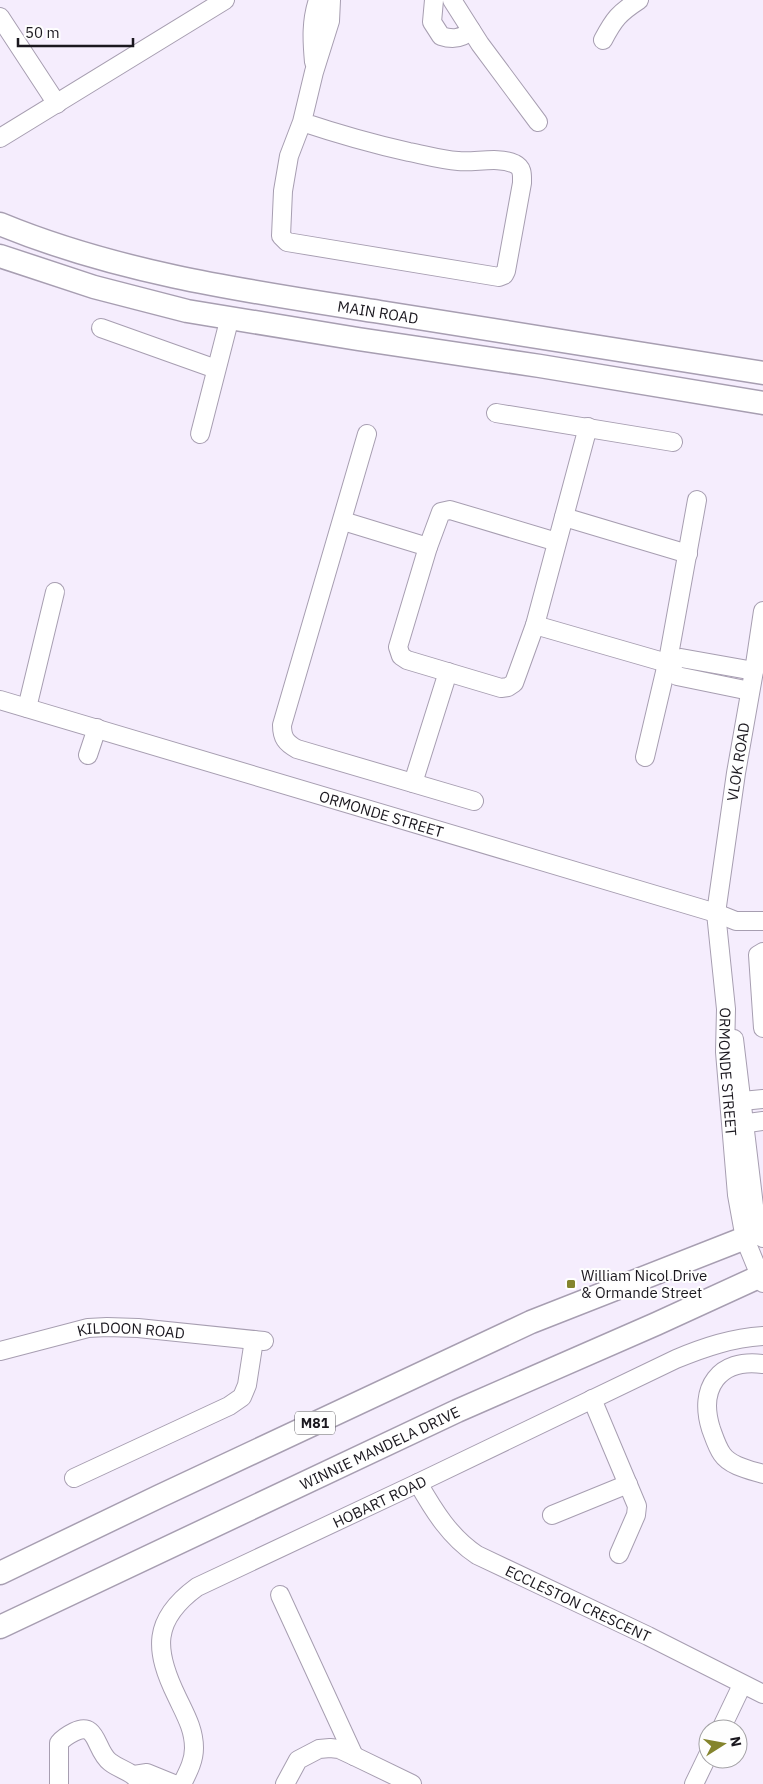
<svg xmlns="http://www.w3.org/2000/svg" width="763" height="1784" viewBox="0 0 763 1784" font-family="'IBM Plex Sans',sans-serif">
  <rect width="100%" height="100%" fill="#f5edfd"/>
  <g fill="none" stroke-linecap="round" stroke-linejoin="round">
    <defs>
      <g id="minor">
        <path d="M 434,0 L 432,22 L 441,36 C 453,40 462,39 471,30"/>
        <path d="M 452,0 L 480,44 L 538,122"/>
        <path d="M 0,17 L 57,104"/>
        <path d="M 603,40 C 614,19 619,13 639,0"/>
        <path d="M 314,62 C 312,40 311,21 318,0"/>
        <path d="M 302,122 C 338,134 373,144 409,152 C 425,155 441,160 458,161 C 475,163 498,156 515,164 C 523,168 522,175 522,183 L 506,271 L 504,275 L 499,277 L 287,242 L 281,236 L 283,191 L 289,156 L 302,122 L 314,72 L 330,21 L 331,0"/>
        <path d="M 0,138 L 225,0"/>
        <path d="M 101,328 L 216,369"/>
        <path d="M 496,413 L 673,442"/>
        <path d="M 200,434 L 230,317"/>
        <path d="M 367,434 L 282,725 C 282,738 286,743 297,749 L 474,801"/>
        <path d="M 564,517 L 688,554"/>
        <path d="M 343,521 L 428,547"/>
        <path d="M 557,542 L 450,510 L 441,512 L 428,547 L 398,647 L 401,656 L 407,660 L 501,688 L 508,687 L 514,683 L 535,625 L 588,427"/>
        <path id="s1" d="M 763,611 L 754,671 L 736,773 L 716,913 L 726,1009 L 725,1052 L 737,1195 L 745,1239 L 763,1283"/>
        <path d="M 535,625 L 667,663 L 677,676 L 750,691"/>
        <path d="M 667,663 L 681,658 L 754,671"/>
        <path id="s2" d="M 0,700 L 716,913 L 736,921 L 763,921"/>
        <path d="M 27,708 L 55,592"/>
        <path d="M 88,755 L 97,728"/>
        <path d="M 645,757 L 669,655 L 697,500"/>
        <path d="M 413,783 L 448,672"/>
        <path d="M 763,952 L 758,955 L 763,1028"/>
        <path d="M 734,1039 L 754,1206 L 763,1238"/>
        <path d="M 732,1102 L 763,1099"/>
        <path d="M 734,1125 L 763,1121"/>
        <path id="s3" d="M 0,1351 L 88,1328 L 107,1327 L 138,1328 L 264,1341"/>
        <path d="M 763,1364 C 719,1358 698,1388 711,1429 C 714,1437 717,1447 722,1454 C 730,1466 750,1470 763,1474"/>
        <path d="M 592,1399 L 637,1506 L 636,1515 L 619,1554"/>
        <path d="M 74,1478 L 229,1406 L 242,1397 L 247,1385 L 254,1340"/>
        <path id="s4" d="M 418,1483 C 434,1511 450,1537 477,1555 L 648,1636 L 763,1694"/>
        <path d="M 552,1515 L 628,1484"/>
        <path d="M 280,1595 L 354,1756"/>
        <path d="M 721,1729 L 742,1685"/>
        <path d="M 134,1775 L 147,1773 L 174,1784"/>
        <path d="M 59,1784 L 59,1743 C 63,1738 68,1735 74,1732 C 98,1720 95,1751 110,1762 C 122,1771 131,1770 141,1784"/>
        <path id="s5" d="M 182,1784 C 188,1772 194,1761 194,1748 C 194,1729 185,1714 177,1697 C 154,1650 152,1620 197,1587 L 418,1483 L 676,1359 C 705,1347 732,1338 763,1336"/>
        <path d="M 285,1784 L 298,1760 L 319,1749 L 330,1748 L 339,1749 L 354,1756 L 412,1784"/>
        <path d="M 694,1784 L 708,1755"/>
      </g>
      <g id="major">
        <path id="s6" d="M 0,224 C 121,274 252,292 380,312 C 508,332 635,353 763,373"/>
        <path d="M 0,256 L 94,287 L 187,311 L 358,339 L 540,366 L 763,403"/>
        <path d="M 0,1573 L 160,1496 L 531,1322 L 763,1231"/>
        <path id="s7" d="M 0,1627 L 457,1411 L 656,1324 L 763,1275"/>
      </g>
    </defs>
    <!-- minor casing -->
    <use href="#minor" stroke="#a79eb1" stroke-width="20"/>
    <!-- major casing -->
    <use href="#major" stroke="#a79eb1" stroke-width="25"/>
    <!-- minor -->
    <use href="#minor" stroke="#fff" stroke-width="18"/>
    <!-- major -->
    <use href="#major" stroke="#fff" stroke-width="22"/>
  </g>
  <!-- markers -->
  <rect fill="#84842d" stroke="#fefefe" stroke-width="2" x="566" y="1279" width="10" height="10" rx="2.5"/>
  <g text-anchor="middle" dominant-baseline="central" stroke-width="4" stroke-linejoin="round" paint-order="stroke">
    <!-- shield labels -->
    <rect fill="#fefefe" stroke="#5f5d62" stroke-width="1" x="295" y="1411.5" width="40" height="23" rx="4"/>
    <g font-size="14" font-weight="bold" fill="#1b181f">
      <text x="315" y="1423">M81</text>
    </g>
    <!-- street labels -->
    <g font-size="15" fill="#1b181f" stroke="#fefefe">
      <text stroke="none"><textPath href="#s6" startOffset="389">MAIN ROAD</textPath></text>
      <text transform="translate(738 762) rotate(-81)">VLOK ROAD</text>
      <text stroke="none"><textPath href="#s2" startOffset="398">ORMONDE STREET</textPath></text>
      <text stroke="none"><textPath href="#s1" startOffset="465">ORMONDE STREET</textPath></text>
      <text stroke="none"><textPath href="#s3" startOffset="134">KILDOON ROAD</textPath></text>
      <text stroke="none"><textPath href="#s7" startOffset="420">WINNIE MANDELA DRIVE</textPath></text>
      <text stroke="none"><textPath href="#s5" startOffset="420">HOBART ROAD</textPath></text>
      <text stroke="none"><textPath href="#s4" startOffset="206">ECCLESTON CRESCENT</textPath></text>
    </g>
    <!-- poi labels -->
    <g font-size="15" fill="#1b181f" stroke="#fefefe" text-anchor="start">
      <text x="581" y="1275">William Nicol Drive<tspan x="581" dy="17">&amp; Ormande Street</tspan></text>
    </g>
  </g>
  <!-- north arrow -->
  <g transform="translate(723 1744) rotate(79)"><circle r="24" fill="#fefefe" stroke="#a3a2a5"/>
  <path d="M0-4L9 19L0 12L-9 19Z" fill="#84842d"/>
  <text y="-8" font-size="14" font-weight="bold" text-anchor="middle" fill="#1b181f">N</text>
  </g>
  <!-- scale -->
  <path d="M18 38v8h115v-8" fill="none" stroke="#1b181f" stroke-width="2.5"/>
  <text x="25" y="38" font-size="15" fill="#1b181f" stroke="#fefefe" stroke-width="4" paint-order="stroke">50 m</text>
</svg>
